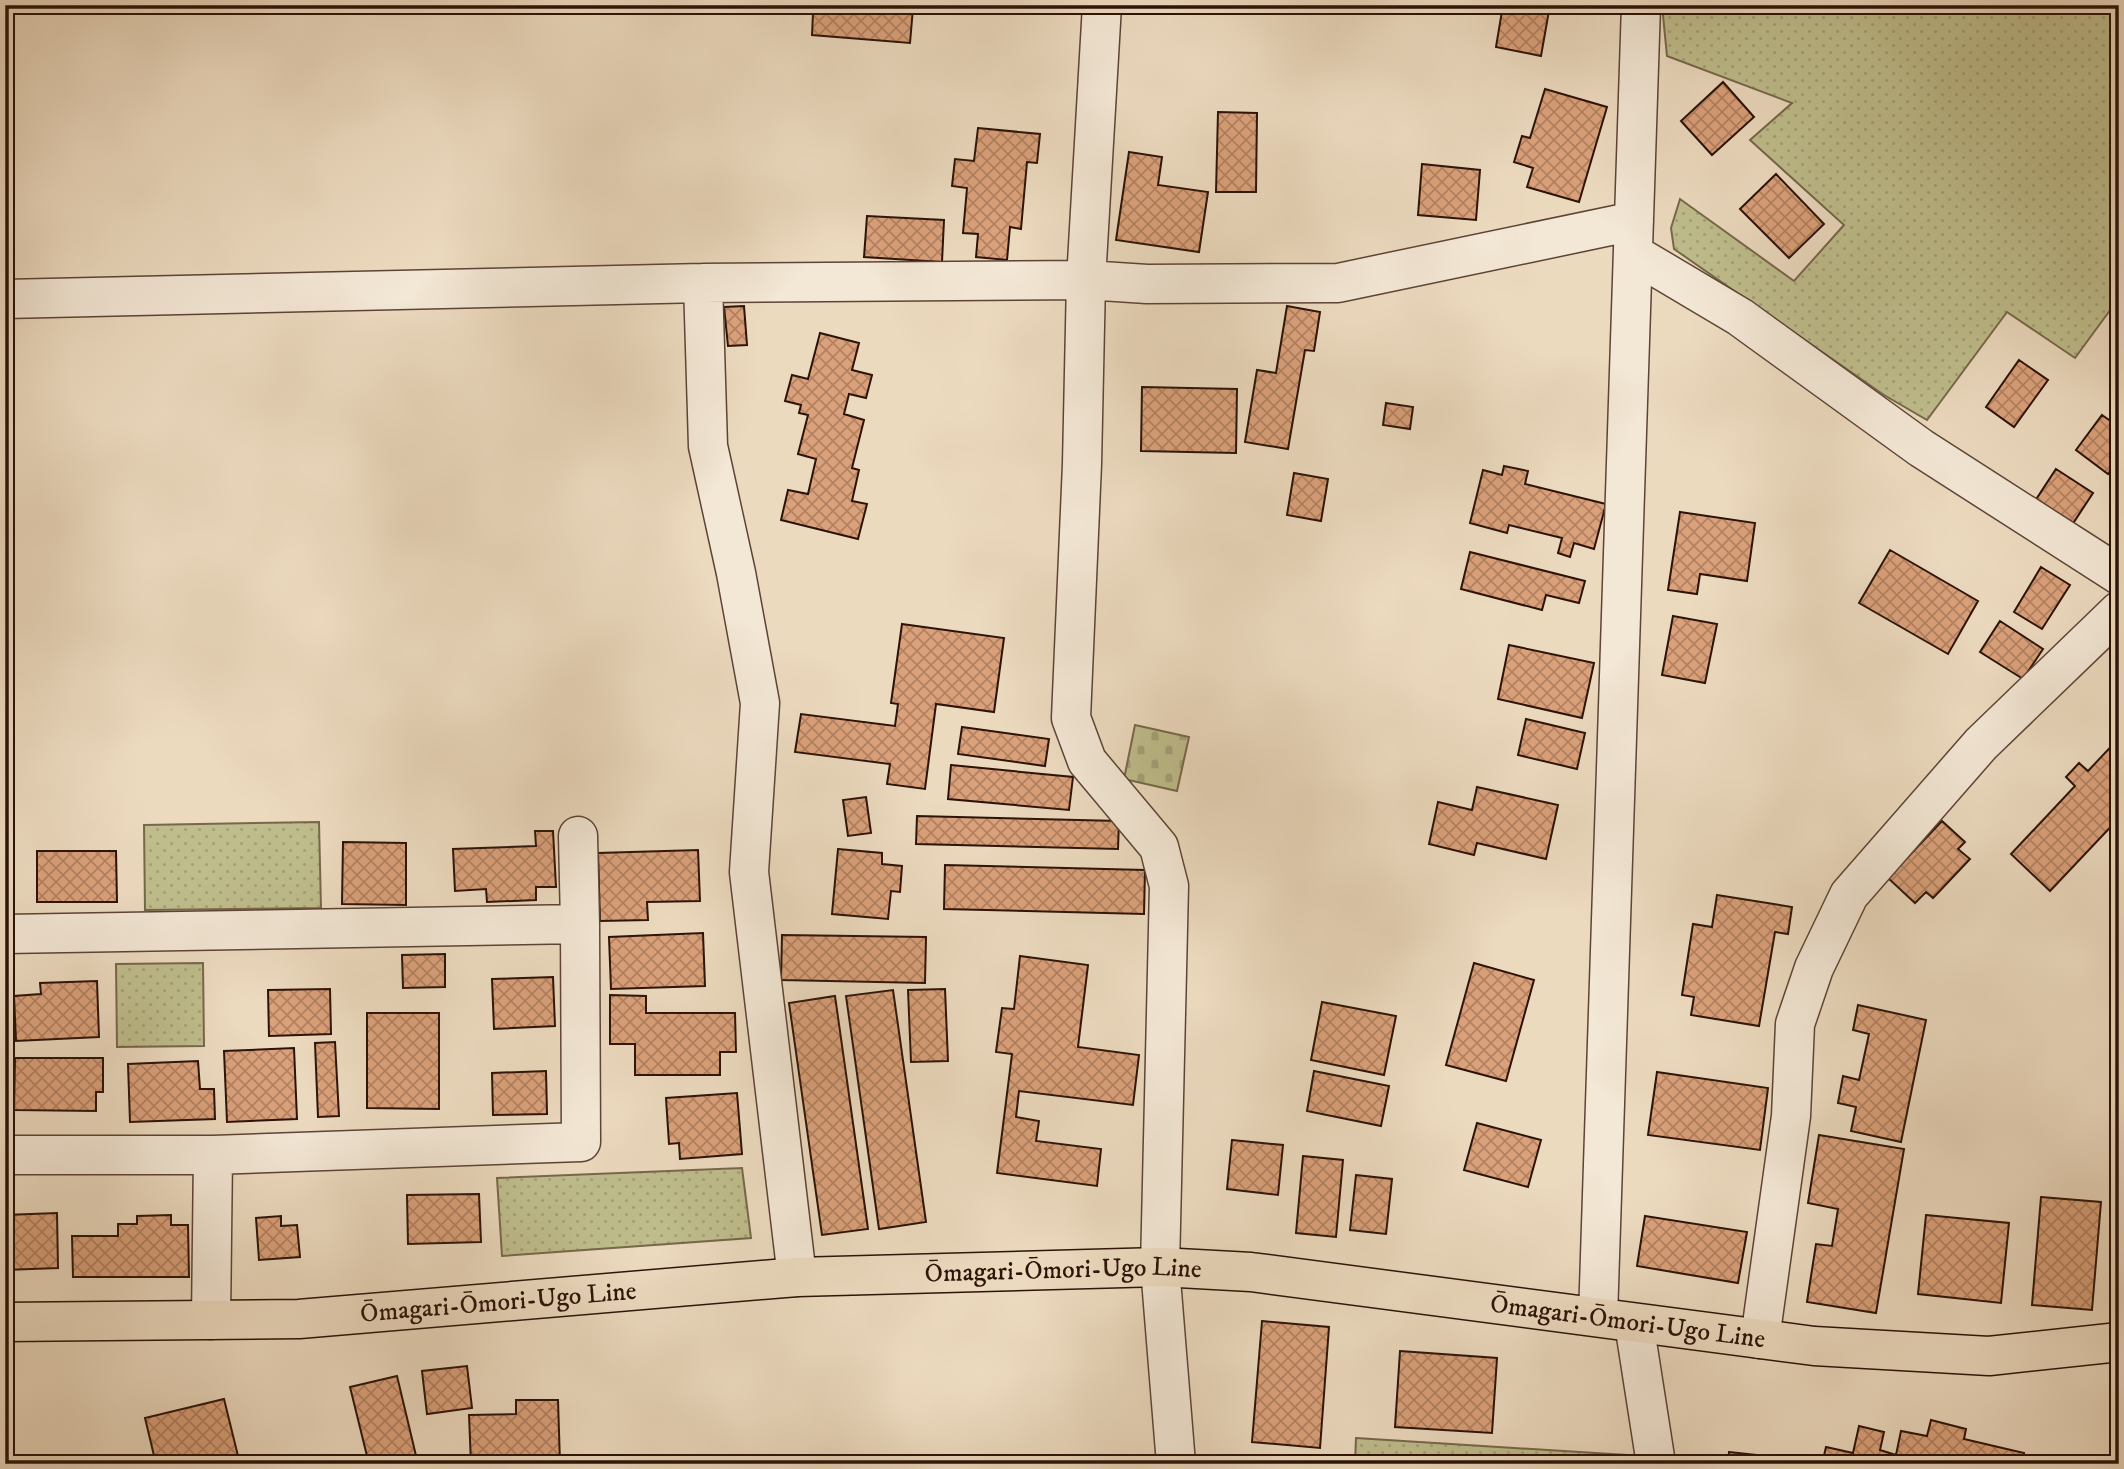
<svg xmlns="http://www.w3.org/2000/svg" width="2124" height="1469" viewBox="0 0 2124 1469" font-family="'IM FELL DW Pica',serif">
  <defs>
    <pattern id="grass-dots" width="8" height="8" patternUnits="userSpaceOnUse" patternTransform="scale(1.75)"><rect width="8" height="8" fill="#bfbd8c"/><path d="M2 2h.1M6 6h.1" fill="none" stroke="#a4a177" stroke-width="1.8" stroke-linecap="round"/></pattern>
    <pattern id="cemetery-stones" width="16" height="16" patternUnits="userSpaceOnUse" patternTransform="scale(1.75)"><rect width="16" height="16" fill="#bfbd8c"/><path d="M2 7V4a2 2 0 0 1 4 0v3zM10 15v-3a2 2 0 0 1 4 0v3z" fill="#a4a177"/></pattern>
    <pattern id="building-cross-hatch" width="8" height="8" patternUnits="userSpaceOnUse" patternTransform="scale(1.75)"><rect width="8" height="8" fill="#dba17a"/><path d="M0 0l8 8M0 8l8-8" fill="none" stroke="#b28262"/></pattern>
  </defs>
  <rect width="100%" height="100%" fill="#ecdabf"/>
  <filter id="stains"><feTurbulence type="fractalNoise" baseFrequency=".00286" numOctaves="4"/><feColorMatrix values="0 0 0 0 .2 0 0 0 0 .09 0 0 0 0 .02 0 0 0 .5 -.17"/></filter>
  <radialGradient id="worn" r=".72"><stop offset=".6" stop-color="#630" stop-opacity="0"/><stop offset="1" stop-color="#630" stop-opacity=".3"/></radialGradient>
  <!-- grass -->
  <path fill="url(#grass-dots)" stroke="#76684a" stroke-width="2" d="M 1662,5 L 1867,5 L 1880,9 L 1886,5 L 2119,5 L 2119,298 L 2075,358 L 2007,312 L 1927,420 L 1884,395 L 1674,249 L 1671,228 L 1680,199 L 1794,281 L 1844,225 L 1750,140 L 1792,103 L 1667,56 Z
    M 319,822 L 321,908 L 145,910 L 144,825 Z
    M 203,963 L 204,1046 L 117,1047 L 116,964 Z
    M 742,1168 L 751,1238 L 502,1256 L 497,1178 Z
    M 1356,1438 L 1627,1455 L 1627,1464 L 1355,1464 Z"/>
  <!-- cemetery -->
  <path fill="url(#cemetery-stones)" stroke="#76684a" stroke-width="2" d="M 1135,725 L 1189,737 L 1177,791 L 1124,779 Z"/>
  <!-- building -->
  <path fill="url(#building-cross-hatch)" stroke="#2c1208" stroke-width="2" d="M 803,5 L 874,5 L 913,8 L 910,43 L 812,35 L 813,13 L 802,12 Z
    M 1503,5 L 1550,5 L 1541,56 L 1496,47 Z
    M 1723,82 L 1754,117 L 1712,155 L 1681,121 Z
    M 1545,89 L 1607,107 L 1579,202 L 1527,187 L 1533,168 L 1514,162 L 1522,136 L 1530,138 Z
    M 1218,112 L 1257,113 L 1256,192 L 1216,192 Z
    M 978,128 L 1040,134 L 1037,163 L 1027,162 L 1021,229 L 1010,227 L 1007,260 L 976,257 L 978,234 L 963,233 L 967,188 L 952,186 L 955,159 L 974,161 Z
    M 1129,152 L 1162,157 L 1158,185 L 1208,192 L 1199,252 L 1116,240 Z
    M 1422,164 L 1480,170 L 1476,220 L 1418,215 Z
    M 1776,174 L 1824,224 L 1789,258 L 1740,209 Z
    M 867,216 L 944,220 L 942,262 L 864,257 Z
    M 744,306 L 747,345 L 728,346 L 724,307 Z
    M 1287,306 L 1320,312 L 1314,351 L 1305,350 L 1288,449 L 1245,442 L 1257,370 L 1276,373 Z
    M 820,333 L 859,343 L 852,370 L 872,375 L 866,398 L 849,394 L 844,414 L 864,420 L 852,468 L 859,470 L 852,501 L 867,504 L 858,539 L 781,520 L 788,490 L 808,494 L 816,459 L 798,454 L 808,415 L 799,413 L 801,405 L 785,401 L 792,375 L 808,379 Z
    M 2019,360 L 2048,380 L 2014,427 L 1986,407 Z
    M 1142,387 L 1237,389 L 1236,453 L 1141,451 Z
    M 1386,403 L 1413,407 L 1410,429 L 1383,425 Z
    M 2102,415 L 2119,427 L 2119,460 L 2108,474 L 2076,450 Z
    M 1504,466 L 1528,471 L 1525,484 L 1606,504 L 1594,549 L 1574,543 L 1570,557 L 1558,553 L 1562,538 L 1509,525 L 1507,533 L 1470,523 L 1483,470 L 1502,475 Z
    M 2056,469 L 2093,493 L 2072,525 L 2035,501 Z
    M 1294,473 L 1328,479 L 1321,521 L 1287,515 Z
    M 1680,512 L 1755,523 L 1747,581 L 1700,574 L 1697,594 L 1668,590 Z
    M 1890,550 L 1978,601 L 1948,654 L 1859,603 Z
    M 1470,552 L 1585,581 L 1579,603 L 1546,595 L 1542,610 L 1461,589 Z
    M 2041,567 L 2070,585 L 2042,629 L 2014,612 Z
    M 1673,616 L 1717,624 L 1705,683 L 1662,675 Z
    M 2000,621 L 2043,649 L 2023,679 L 1980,652 Z
    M 902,624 L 1004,638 L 994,712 L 936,704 L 925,789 L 887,784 L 890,764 L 795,752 L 801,714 L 895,726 L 898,704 L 891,703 Z
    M 1509,645 L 1594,663 L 1582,718 L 1498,699 Z
    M 1526,719 L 1585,733 L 1577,769 L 1518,755 Z
    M 962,727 L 1049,739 L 1045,766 L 958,754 Z
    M 2119,738 L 2119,818 L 2050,891 L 2011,854 L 2075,786 L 2066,777 L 2079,763 L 2088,771 Z
    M 951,765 L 1073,777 L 1069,810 L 948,799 Z
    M 1477,787 L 1558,805 L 1546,859 L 1477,843 L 1474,855 L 1429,844 L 1438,802 L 1472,810 Z
    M 866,797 L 871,833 L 848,836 L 843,800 Z
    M 917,816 L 1119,821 L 1118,849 L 916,844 Z
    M 1942,821 L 1965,842 L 1958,849 L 1970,859 L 1933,898 L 1926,892 L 1915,903 L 1888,878 Z
    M 535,831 L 553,831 L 556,887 L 536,887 L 536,900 L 487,902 L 486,889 L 455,891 L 453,849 L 536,846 Z
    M 343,842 L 406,843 L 406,905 L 342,904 Z
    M 838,849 L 882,853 L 882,864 L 902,866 L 900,892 L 891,891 L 888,919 L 832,914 Z
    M 698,850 L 700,901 L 647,902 L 648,920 L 600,921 L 598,853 Z
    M 37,851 L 116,851 L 117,902 L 37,902 Z
    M 945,865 L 1145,870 L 1144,914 L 944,909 Z
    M 1717,895 L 1792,907 L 1788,934 L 1775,932 L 1759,1026 L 1691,1015 L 1694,997 L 1682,995 L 1693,924 L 1712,927 Z
    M 703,933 L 705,986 L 611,989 L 609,937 Z
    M 782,935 L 926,937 L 925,983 L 781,980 Z
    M 445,954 L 445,987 L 403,988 L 402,955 Z
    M 1020,956 L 1088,965 L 1078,1047 L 1139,1055 L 1133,1105 L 1019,1091 L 1016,1117 L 1039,1121 L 1036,1141 L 1101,1149 L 1097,1186 L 997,1173 L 1012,1054 L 996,1052 L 1002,1008 L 1014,1009 Z
    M 1474,963 L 1534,980 L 1506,1081 L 1446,1065 Z
    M 553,977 L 555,1026 L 494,1029 L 492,979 Z
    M 97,981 L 99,1037 L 16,1041 L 14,996 L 41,994 L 40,983 Z
    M 330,989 L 331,1034 L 269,1036 L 268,990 Z
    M 945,989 L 948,1061 L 911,1062 L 908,990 Z
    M 893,990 L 926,1222 L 879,1229 L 846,996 Z
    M 610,995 L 646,996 L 646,1013 L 735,1013 L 736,1052 L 720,1052 L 720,1075 L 635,1075 L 635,1044 L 610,1044 Z
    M 835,996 L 868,1229 L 822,1235 L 789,1003 Z
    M 1322,1002 L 1396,1016 L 1384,1075 L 1311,1060 Z
    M 1858,1005 L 1926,1020 L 1901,1142 L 1851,1131 L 1856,1107 L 1838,1103 L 1843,1076 L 1859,1080 L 1869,1034 L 1853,1030 Z
    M 367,1013 L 439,1013 L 439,1109 L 367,1108 Z
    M 335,1042 L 339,1116 L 318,1117 L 315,1043 Z
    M 294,1048 L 297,1119 L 227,1122 L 224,1051 Z
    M 15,1058 L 103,1058 L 103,1092 L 96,1092 L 96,1111 L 14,1110 Z
    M 198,1061 L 200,1089 L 214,1089 L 215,1119 L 130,1122 L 128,1064 Z
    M 546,1071 L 547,1114 L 493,1115 L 492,1073 Z
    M 1314,1071 L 1389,1086 L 1381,1126 L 1307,1111 Z
    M 1657,1072 L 1768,1088 L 1760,1150 L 1648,1135 Z
    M 737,1093 L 742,1154 L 680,1159 L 679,1143 L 669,1144 L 666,1098 Z
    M 1477,1123 L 1541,1140 L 1528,1187 L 1464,1170 Z
    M 1819,1135 L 1904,1149 L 1876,1313 L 1807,1302 L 1816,1244 L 1832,1246 L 1838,1209 L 1808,1203 Z
    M 1232,1140 L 1283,1145 L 1278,1195 L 1227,1189 Z
    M 1303,1156 L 1343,1160 L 1336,1237 L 1296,1233 Z
    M 1356,1175 L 1392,1179 L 1386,1234 L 1350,1230 Z
    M 479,1194 L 481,1242 L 408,1244 L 407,1195 Z
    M 2041,1197 L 2101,1202 L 2092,1310 L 2032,1305 Z
    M 57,1213 L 58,1268 L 5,1270 L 5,1215 Z
    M 171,1215 L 171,1225 L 188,1225 L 189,1277 L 73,1277 L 72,1236 L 118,1236 L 118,1224 L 137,1224 L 137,1216 Z
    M 1926,1215 L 2009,1223 L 2001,1303 L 1918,1294 Z
    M 281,1216 L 281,1226 L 297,1225 L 300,1257 L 259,1260 L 256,1218 Z
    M 1645,1216 L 1747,1232 L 1738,1283 L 1637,1266 Z
    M 1262,1321 L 1329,1327 L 1320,1448 L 1252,1442 Z
    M 1400,1351 L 1497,1358 L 1492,1433 L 1395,1427 Z
    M 467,1366 L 472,1408 L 427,1414 L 422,1371 Z
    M 397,1376 L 418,1464 L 369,1464 L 350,1387 Z
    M 224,1399 L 240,1464 L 156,1464 L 145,1418 Z
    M 516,1400 L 558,1400 L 560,1464 L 471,1464 L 469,1415 L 516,1414 Z
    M 1931,1420 L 1966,1429 L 1964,1439 L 2024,1453 L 2022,1464 L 1822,1464 L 1826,1447 L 1853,1453 L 1859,1426 L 1884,1432 L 1880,1450 L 1896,1455 L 1901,1431 L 1927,1436 Z
    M 1729,1452 L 1784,1458 L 1783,1464 L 1728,1464 Z"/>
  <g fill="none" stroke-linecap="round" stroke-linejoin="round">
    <defs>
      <path id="minor" d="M 1102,5 L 1086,280 L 1082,464 L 1071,718 L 1087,761 L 1159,847 L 1169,886 L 1160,1267 L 1176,1464
        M 1634,254 L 1740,317 L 1921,448 L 2119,575
        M 703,283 L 708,446 L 736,573 L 760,703 L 749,872 L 797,1277
        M 5,299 L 703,283 L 1086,280 L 1147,284 L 1338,283 L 1634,221
        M 578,836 L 580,924
        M 5,934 L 580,924 L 581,1142 L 213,1155 L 5,1155
        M 1598,1317 L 1641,5
        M 211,1320 L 213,1155
        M 1634,1323 L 1656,1464
        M 1760,1339 L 1791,1116 L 1795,1024 L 1814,968 L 1849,895 L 1981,744 L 2119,611"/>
      <g id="major">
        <path id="s1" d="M 5,1322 L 299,1319 L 797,1277 L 1160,1267 L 1251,1272 L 1814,1346 L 1989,1356 L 2119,1342"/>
      </g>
    </defs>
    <!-- minor casing -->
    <use href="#minor" stroke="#5c4436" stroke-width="41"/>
    <!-- major casing -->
    <use href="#major" stroke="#2c1208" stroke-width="41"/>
    <!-- minor -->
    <use href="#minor" stroke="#f3e7d5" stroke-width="38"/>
    <!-- major -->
    <use href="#major" stroke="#ecdabf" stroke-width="38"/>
  </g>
  <g text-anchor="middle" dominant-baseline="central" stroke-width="7" stroke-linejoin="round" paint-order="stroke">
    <!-- street labels -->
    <g font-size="26" fill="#2c1208" stroke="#f3e7d5">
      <text stroke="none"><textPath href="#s1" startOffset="1060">Ōmagari-Ōmori-Ugo Line</textPath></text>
      <text stroke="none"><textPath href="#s1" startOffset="494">Ōmagari-Ōmori-Ugo Line</textPath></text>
      <text stroke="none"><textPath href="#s1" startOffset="1628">Ōmagari-Ōmori-Ugo Line</textPath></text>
    </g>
  </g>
  <!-- margin -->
  <rect width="2124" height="1469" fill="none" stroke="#ecdabf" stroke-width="28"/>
  <rect x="7" y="7" width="2110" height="1455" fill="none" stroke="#2c1208" stroke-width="3.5"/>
  <rect x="14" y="14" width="2096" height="1441" fill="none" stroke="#2c1208" stroke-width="2"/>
  <rect width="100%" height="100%" filter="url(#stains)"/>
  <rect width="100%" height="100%" fill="url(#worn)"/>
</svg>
